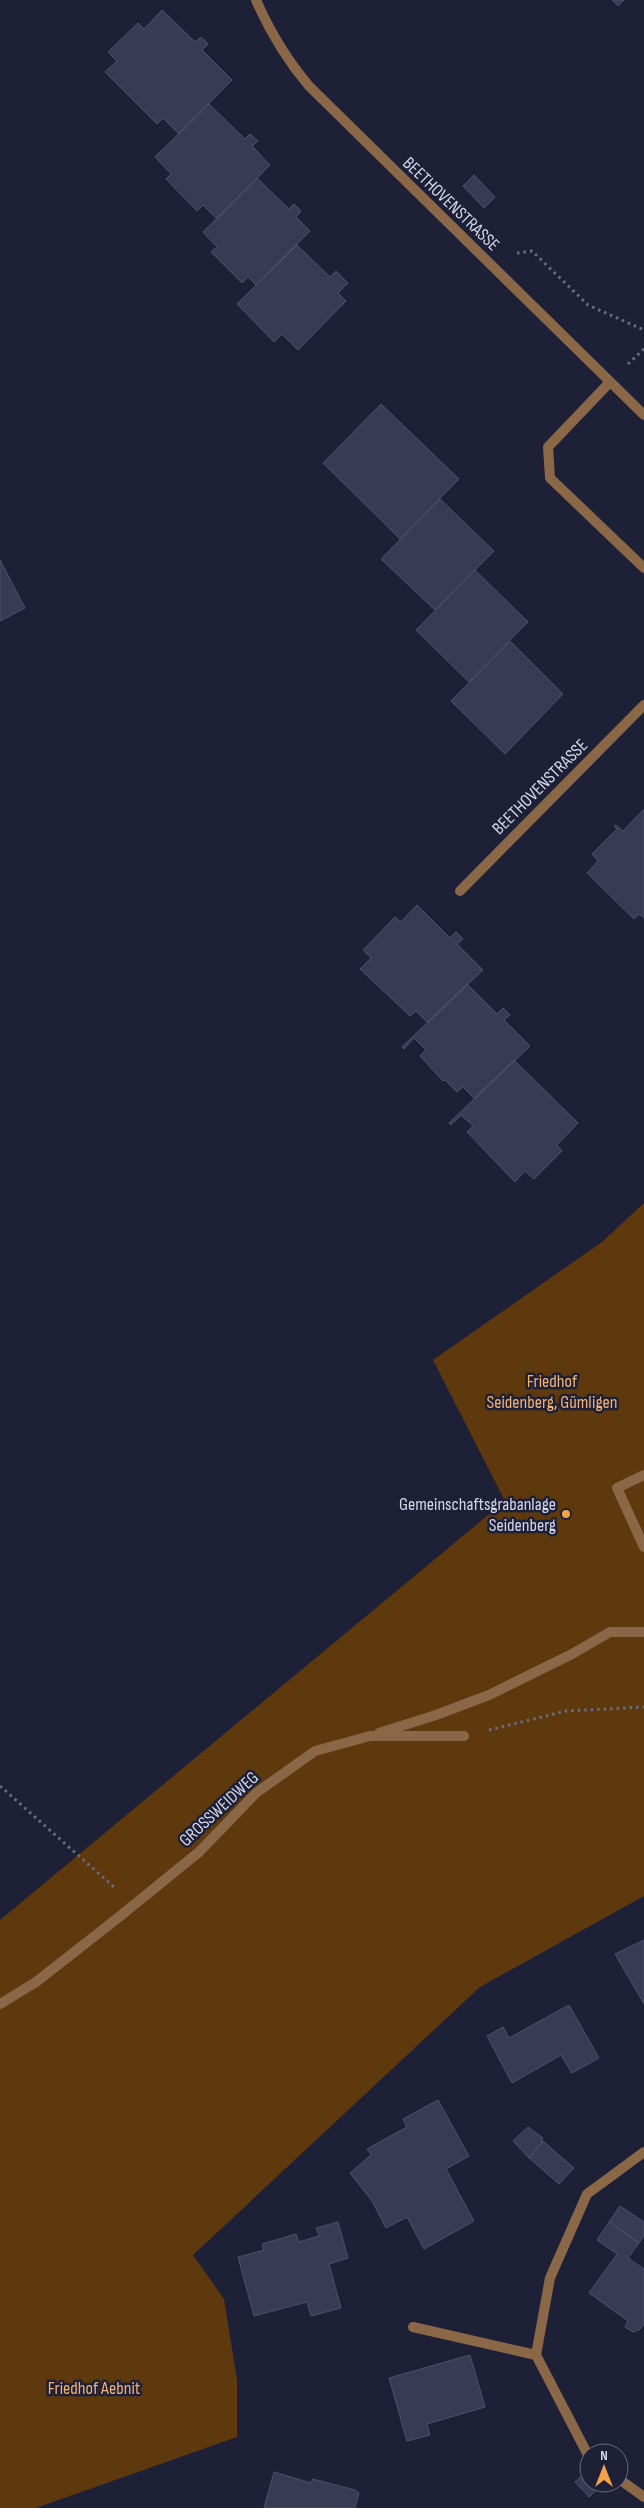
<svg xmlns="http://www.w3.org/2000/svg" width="644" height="2508" viewBox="0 0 644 2508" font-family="'Sofia Sans Condensed',sans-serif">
  <rect width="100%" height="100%" fill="#1e2038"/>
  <!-- green -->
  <path fill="#5e390e" d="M 644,1203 L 644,1896 L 480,1987 L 193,2255 L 224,2299 L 237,2380 L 237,2437 L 36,2508 L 0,2508 L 0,1920 L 505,1501 L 433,1360 L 602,1242 Z"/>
  <!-- building -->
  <path fill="#393b55" stroke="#4e516c" d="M 612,0 L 624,0 L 618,6 Z
    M 162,10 L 195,42 L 201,37 L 208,44 L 202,50 L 232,80 L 179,134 L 163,118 L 157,124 L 105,72 L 117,61 L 108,52 L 138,23 L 144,29 Z
    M 209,104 L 245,139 L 250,134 L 258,141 L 252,146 L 270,165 L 217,219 L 203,205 L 197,211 L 166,179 L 171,174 L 155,157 Z
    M 474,175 L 495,197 L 484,208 L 463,186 Z
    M 257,178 L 289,209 L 294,204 L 301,211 L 296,217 L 310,231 L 256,285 L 248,277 L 242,283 L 211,252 L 217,247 L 203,232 Z
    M 297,245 L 330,277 L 336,271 L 348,283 L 338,293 L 346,301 L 298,350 L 282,334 L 274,342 L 237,304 Z
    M 381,404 L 459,479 L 400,539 L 323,463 Z
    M 440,499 L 494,551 L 435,610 L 381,559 Z
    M 0,560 L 25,608 L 0,621 Z
    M 475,570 L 528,622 L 469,682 L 416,630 Z
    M 510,641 L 563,694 L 505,754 L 451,701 Z
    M 644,809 L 644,918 L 639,914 L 634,919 L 587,873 L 598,861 L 592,854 L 617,829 L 614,826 L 616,825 L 623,831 Z
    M 417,905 L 450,938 L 456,932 L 463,939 L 457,944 L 483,970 L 428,1023 L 416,1011 L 410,1016 L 360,969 L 371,958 L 363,950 L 395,917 L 401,922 Z
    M 467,984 L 497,1014 L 503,1008 L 510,1015 L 504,1020 L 530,1046 L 475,1099 L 463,1087 L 457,1092 L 445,1080 L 443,1081 L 420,1056 L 426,1050 L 414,1038 L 404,1049 L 402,1047 Z
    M 514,1060 L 578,1123 L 557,1145 L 562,1151 L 534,1179 L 525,1171 L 515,1182 L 467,1132 L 473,1126 L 461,1115 L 451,1125 L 449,1123 Z
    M 644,1940 L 644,2004 L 615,1954 Z
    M 569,2005 L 599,2058 L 572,2073 L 561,2055 L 512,2083 L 487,2036 L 503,2027 L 509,2038 Z
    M 438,2100 L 469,2156 L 446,2169 L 474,2221 L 424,2249 L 407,2217 L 386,2228 L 372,2201 L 350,2173 L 371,2155 L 367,2149 L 407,2127 L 403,2119 Z
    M 528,2127 L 543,2138 L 541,2139 L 543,2141 L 529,2158 L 513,2141 Z
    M 543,2141 L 574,2168 L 559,2184 L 529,2158 Z
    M 620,2206 L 644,2222 L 644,2235 L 639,2243 L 609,2222 Z
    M 338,2222 L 348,2258 L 329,2264 L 341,2308 L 311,2316 L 307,2302 L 254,2316 L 238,2257 L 264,2250 L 262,2244 L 296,2234 L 299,2242 L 319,2236 L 316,2228 Z
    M 609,2222 L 639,2243 L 628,2258 L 644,2269 L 644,2324 L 639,2330 L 633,2332 L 625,2327 L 628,2321 L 589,2293 L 617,2254 L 597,2240 Z
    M 470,2355 L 485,2407 L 427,2424 L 430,2435 L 407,2441 L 389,2378 Z
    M 587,2471 L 589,2474 L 589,2483 L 598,2483 L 601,2486 L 589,2497 L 575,2482 Z
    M 274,2472 L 311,2483 L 313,2479 L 355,2490 L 359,2493 L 355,2508 L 264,2508 Z"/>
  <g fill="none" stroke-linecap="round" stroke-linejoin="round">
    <!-- path -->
    <path stroke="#6a6c81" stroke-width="3" stroke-dasharray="2.5 4" stroke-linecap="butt" d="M 517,253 L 532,251 L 588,305 L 644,330
      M 628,364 L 644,349
      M 489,1730 L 566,1711 L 644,1707
      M 0,1786 L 114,1887"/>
    <!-- lane -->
    <path stroke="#8a6847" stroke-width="10" d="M 610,382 L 548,447 L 550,478 L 644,568
      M 644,1475 L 617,1488 L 644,1547
      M 379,1733 L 436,1715 L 489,1695 L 572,1654 L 610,1632 L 644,1632
      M 0,2004 L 36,1982 L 119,1917 L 199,1852 L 256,1793 L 315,1751 L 370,1736 L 464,1736
      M 413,2327 L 536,2355"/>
    <!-- street -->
    <path stroke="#8a6847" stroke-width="10" d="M 256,0 C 270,32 286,59 309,86 L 644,415
      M 460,891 L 644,705
      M 589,2457 L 536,2355 L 550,2278 L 587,2194 L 644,2152
      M 619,2479 L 644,2497"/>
  </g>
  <!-- markers -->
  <circle fill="#f5a246" stroke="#1e2038" stroke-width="2" cx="566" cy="1514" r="5"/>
  <g text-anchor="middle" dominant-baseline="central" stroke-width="5" stroke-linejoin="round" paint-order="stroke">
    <!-- street labels -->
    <g font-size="18" fill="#d5d7e8" stroke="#1e2038">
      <text transform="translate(451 204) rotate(44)">BEETHOVENSTRASSE</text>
      <text transform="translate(540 787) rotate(-45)">BEETHOVENSTRASSE</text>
      <text transform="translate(219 1809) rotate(-43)">GROSSWEIDWEG</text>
    </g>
    <!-- park labels -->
    <g font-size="18" fill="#f4b270" stroke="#1e2038">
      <text x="552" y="1381">Friedhof<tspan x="552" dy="21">Seidenberg, Gümligen</tspan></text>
      <text x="94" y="2388">Friedhof Aebnit</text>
    </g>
    <!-- poi labels -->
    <g font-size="18" fill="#d5d7e8" stroke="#1e2038" text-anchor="end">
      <text x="556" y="1504">Gemeinschaftsgrabanlage<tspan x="556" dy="21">Seidenberg</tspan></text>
    </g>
  </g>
  <!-- north arrow -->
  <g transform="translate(604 2468)"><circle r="24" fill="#1e2038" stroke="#67697e"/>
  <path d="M0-4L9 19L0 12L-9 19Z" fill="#f5a246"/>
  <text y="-8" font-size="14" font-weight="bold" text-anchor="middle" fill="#d5d7e8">N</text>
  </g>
</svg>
